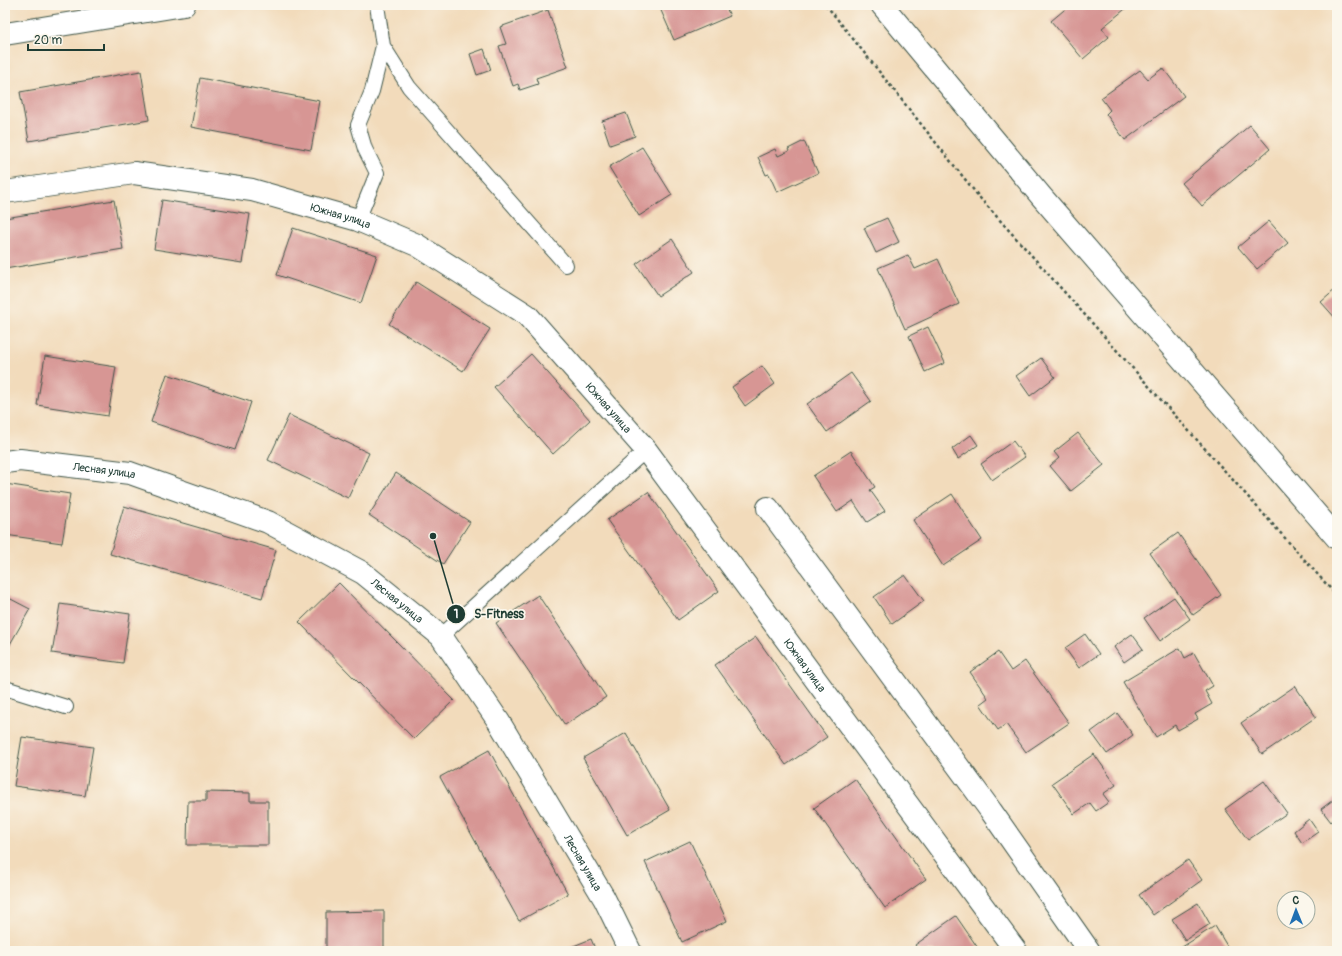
<svg xmlns="http://www.w3.org/2000/svg" width="1342" height="956" viewBox="0 0 1342 956" font-family="Pangolin,sans-serif">
  <rect width="100%" height="100%" fill="#fbf7ec"/>
  <filter id="ink" filterUnits="userSpaceOnUse"><feTurbulence type="fractalNoise" baseFrequency=".025" numOctaves="2"/><feDisplacementMap in="SourceGraphic" scale="8" xChannelSelector="R" yChannelSelector="G"/><feConvolveMatrix kernelMatrix="1 2 1 2 8 2 1 2 1" color-interpolation-filters="sRGB"/></filter>
  <filter id="wash" filterUnits="userSpaceOnUse"><feTurbulence type="fractalNoise" baseFrequency=".012" numOctaves="4" result="noise"/><feDisplacementMap in="SourceGraphic" scale="16" xChannelSelector="R" yChannelSelector="G"/><feGaussianBlur stdDeviation="0.9" result="paint"/><feColorMatrix in="noise" values="0 0 0 0 0 0 0 0 0 0 0 0 0 0 0 0 0 1.4 0 .05"/><feComposite in="paint" operator="in"/></filter>
  <g filter="url(#wash)">
    <rect width="100%" height="100%" fill="#f2dbbb"/>
    <g id="blocks">
      <!-- building -->
      <path fill="#d79694" d="M 662,5 L 725,5 L 730,16 L 674,40 L 659,6 Z
        M 1070,5 L 1130,5 L 1102,28 L 1109,37 L 1083,59 L 1051,21 Z
        M 548,10 L 568,67 L 536,78 L 538,84 L 520,90 L 518,84 L 513,86 L 499,46 L 506,44 L 500,27 Z
        M 484,49 L 491,70 L 477,75 L 470,54 Z
        M 1163,68 L 1184,96 L 1125,140 L 1106,114 L 1110,110 L 1101,98 L 1140,70 L 1148,79 Z
        M 141,71 L 149,120 L 29,141 L 20,92 Z
        M 200,78 L 320,101 L 311,150 L 191,127 Z
        M 626,113 L 635,136 L 610,145 L 602,121 Z
        M 1250,125 L 1270,149 L 1202,206 L 1182,183 Z
        M 804,141 L 818,173 L 777,192 L 769,174 L 766,175 L 758,157 L 775,149 L 778,156 L 789,151 L 788,149 Z
        M 642,147 L 672,195 L 639,216 L 609,167 Z
        M 114,200 L 123,249 L 5,269 L 5,218 Z
        M 162,200 L 250,214 L 242,263 L 154,249 Z
        M 887,218 L 899,242 L 876,253 L 864,228 Z
        M 1269,221 L 1288,243 L 1257,269 L 1238,247 Z
        M 293,228 L 377,255 L 361,303 L 277,275 Z
        M 672,239 L 694,272 L 658,296 L 636,264 Z
        M 908,255 L 915,269 L 938,259 L 959,304 L 905,329 L 878,268 Z
        M 416,282 L 490,329 L 463,371 L 389,324 Z
        M 1337,288 L 1337,320 L 1321,302 Z
        M 928,327 L 945,363 L 925,372 L 909,336 Z
        M 531,354 L 590,420 L 553,454 L 494,387 Z
        M 45,356 L 116,367 L 108,416 L 37,405 Z
        M 1041,358 L 1055,377 L 1030,396 L 1016,376 Z
        M 762,366 L 775,384 L 745,406 L 732,387 Z
        M 851,373 L 871,401 L 827,432 L 807,404 Z
        M 167,374 L 251,402 L 235,450 L 151,422 Z
        M 289,415 L 369,453 L 348,498 L 268,460 Z
        M 1078,433 L 1104,465 L 1071,491 L 1050,466 L 1059,458 L 1054,452 Z
        M 971,435 L 978,445 L 958,459 L 952,449 Z
        M 1013,441 L 1025,457 L 992,480 L 981,464 Z
        M 851,451 L 875,487 L 870,490 L 885,511 L 867,522 L 853,501 L 837,512 L 813,476 Z
        M 396,473 L 470,522 L 443,564 L 369,515 Z
        M 5,484 L 70,494 L 62,543 L 5,535 Z
        M 648,492 L 719,591 L 678,620 L 607,520 Z
        M 952,494 L 982,540 L 943,566 L 913,520 Z
        M 124,506 L 276,550 L 262,598 L 110,554 Z
        M 1178,533 L 1221,595 L 1193,615 L 1150,553 Z
        M 905,575 L 924,601 L 892,624 L 874,597 Z
        M 339,583 L 454,700 L 414,739 L 299,622 Z
        M 538,595 L 606,697 L 565,725 L 496,623 Z
        M 5,596 L 30,609 L 5,653 Z
        M 1174,597 L 1190,619 L 1160,641 L 1144,618 Z
        M 60,604 L 130,614 L 123,663 L 52,653 Z
        M 1085,634 L 1099,654 L 1079,668 L 1065,648 Z
        M 1132,634 L 1143,649 L 1124,662 L 1114,647 Z
        M 756,637 L 827,737 L 786,765 L 715,665 Z
        M 1180,648 L 1185,658 L 1194,653 L 1213,686 L 1205,691 L 1212,704 L 1195,714 L 1198,719 L 1178,730 L 1175,725 L 1156,737 L 1123,682 Z
        M 998,652 L 1011,671 L 1025,661 L 1069,723 L 1026,752 L 1006,724 L 998,730 L 980,704 L 988,698 L 970,672 Z
        M 1295,686 L 1316,717 L 1262,754 L 1241,723 Z
        M 1117,713 L 1133,735 L 1107,754 L 1091,732 Z
        M 626,733 L 670,810 L 627,835 L 583,758 Z
        M 22,737 L 93,747 L 85,796 L 14,786 Z
        M 489,750 L 568,894 L 519,921 L 440,777 Z
        M 1094,754 L 1116,785 L 1103,794 L 1109,802 L 1096,811 L 1090,803 L 1074,814 L 1052,783 Z
        M 855,779 L 926,879 L 885,908 L 814,808 Z
        M 1264,781 L 1287,813 L 1248,840 L 1225,809 Z
        M 206,792 L 250,793 L 250,801 L 268,801 L 268,845 L 187,845 L 188,801 L 206,801 Z
        M 1337,797 L 1337,817 L 1331,822 L 1321,809 Z
        M 1309,819 L 1318,832 L 1302,843 L 1294,831 Z
        M 690,841 L 727,921 L 682,942 L 645,862 Z
        M 1188,860 L 1202,880 L 1153,915 L 1139,895 Z
        M 1198,903 L 1210,924 L 1185,940 L 1172,919 Z
        M 384,911 L 384,951 L 326,951 L 326,912 Z
        M 956,916 L 980,951 L 919,951 L 915,945 Z
        M 1215,926 L 1230,951 L 1180,951 L 1179,949 Z
        M 591,939 L 596,951 L 561,951 Z"/>
    </g>
  </g>
  <g filter="url(#ink)">
    <use href="#blocks" fill-opacity="0" stroke="#3f5548" stroke-width="1"/>
    <g fill="none" stroke-linecap="round" stroke-linejoin="round">
      <defs>
        <path id="lane" d="M 383,46 L 409,87 L 566,265
          M 358,220 L 377,173 L 365,149 L 358,125 L 372,91 L 383,46 L 377,5
          M 441,636 L 646,450
          M 5,688 L 66,707"/>
        <g id="street">
          <path d="M 882,5 L 1041,196 L 1337,538"/>
          <path id="s1" d="M 5,192 L 134,173 L 252,190 L 358,220 L 417,245 L 527,315 L 646,450 L 1016,951"/>
          <path id="s2" d="M 5,462 L 20,460 L 130,473 L 268,522 L 363,573 L 441,636 L 499,722 L 604,898 L 630,951"/>
          <path d="M 768,508 L 991,811 L 1089,951"/>
        </g>
        <path id="secondary" d="M 5,34 L 184,5"/>
      </defs>
      <!-- lane casing -->
      <use href="#lane" stroke="#3f5548" stroke-width="16"/>
      <!-- street casing -->
      <use href="#street" stroke="#3f5548" stroke-width="24"/>
      <!-- secondary casing -->
      <use href="#secondary" stroke="#3f5548" stroke-width="24"/>
      <!-- path -->
      <path stroke="#3f5548" stroke-width="2.5" stroke-dasharray="3 3" stroke-linecap="butt" d="M 826,5 L 980,198 L 1337,596"/>
      <!-- lane -->
      <use href="#lane" stroke="#fff" stroke-width="14"/>
      <!-- street -->
      <use href="#street" stroke="#fff" stroke-width="22"/>
      <!-- secondary -->
      <use href="#secondary" stroke="#fff" stroke-width="22"/>
    </g>
  </g>
  <g text-anchor="middle" dominant-baseline="central" stroke-width="3.5" stroke-linejoin="round" paint-order="stroke">
    <!-- street labels -->
    <g font-size="11" fill="#1f3d34" stroke="#fbf7ec">
      <text stroke="none"><textPath href="#s1" startOffset="342">Южная улица</textPath></text>
      <text stroke="none"><textPath href="#s1" startOffset="678">Южная улица</textPath></text>
      <text stroke="none"><textPath href="#s2" startOffset="100">Лесная улица</textPath></text>
      <text stroke="none"><textPath href="#s2" startOffset="424">Лесная улица</textPath></text>
      <text stroke="none"><textPath href="#s1" startOffset="1002">Южная улица</textPath></text>
      <text stroke="none"><textPath href="#s2" startOffset="748">Лесная улица</textPath></text>
    </g>
  </g>
  <!-- callouts -->
  <path fill="none" stroke="#1f3d34" stroke-width="1.5" d="M433 536L456 614"/>
  <g fill="#1f3d34" stroke="#fbf7ec" stroke-width="1.5">
    <circle cx="433" cy="536" r="4"/>
    <circle cx="456" cy="614" r="10"/>
  </g>
  <g font-size="12" text-anchor="middle" font-weight="bold" fill="#fff">
    <text x="456" y="618">1</text>
  </g>
  <g font-size="12" text-anchor="middle" font-weight="bold" fill="#1f3d34" stroke="#fbf7ec" stroke-width="3.5" stroke-linejoin="round" paint-order="stroke">
    <text x="499" y="618">S-Fitness</text>
  </g>
  <!-- margin -->
  <rect width="1342" height="956" fill="none" stroke="#fbf7ec" stroke-width="20"/>
  <!-- north arrow -->
  <g transform="translate(1296 910) rotate(359)"><circle r="19" fill="#fbf7ec" stroke="#a3ada2"/>
  <path d="M0-3L7 15L0 10L-7 15Z" fill="#1f6fb2"/>
  <text y="-6" font-size="11" font-weight="bold" text-anchor="middle" fill="#1f3d34">С</text>
  </g>
  <!-- scale -->
  <path d="M28 44v6h76v-6" fill="none" stroke="#1f3d34" stroke-width="2"/>
  <text x="34" y="44" font-size="12" fill="#1f3d34" stroke="#fbf7ec" stroke-width="3" paint-order="stroke">20 m</text>
</svg>
